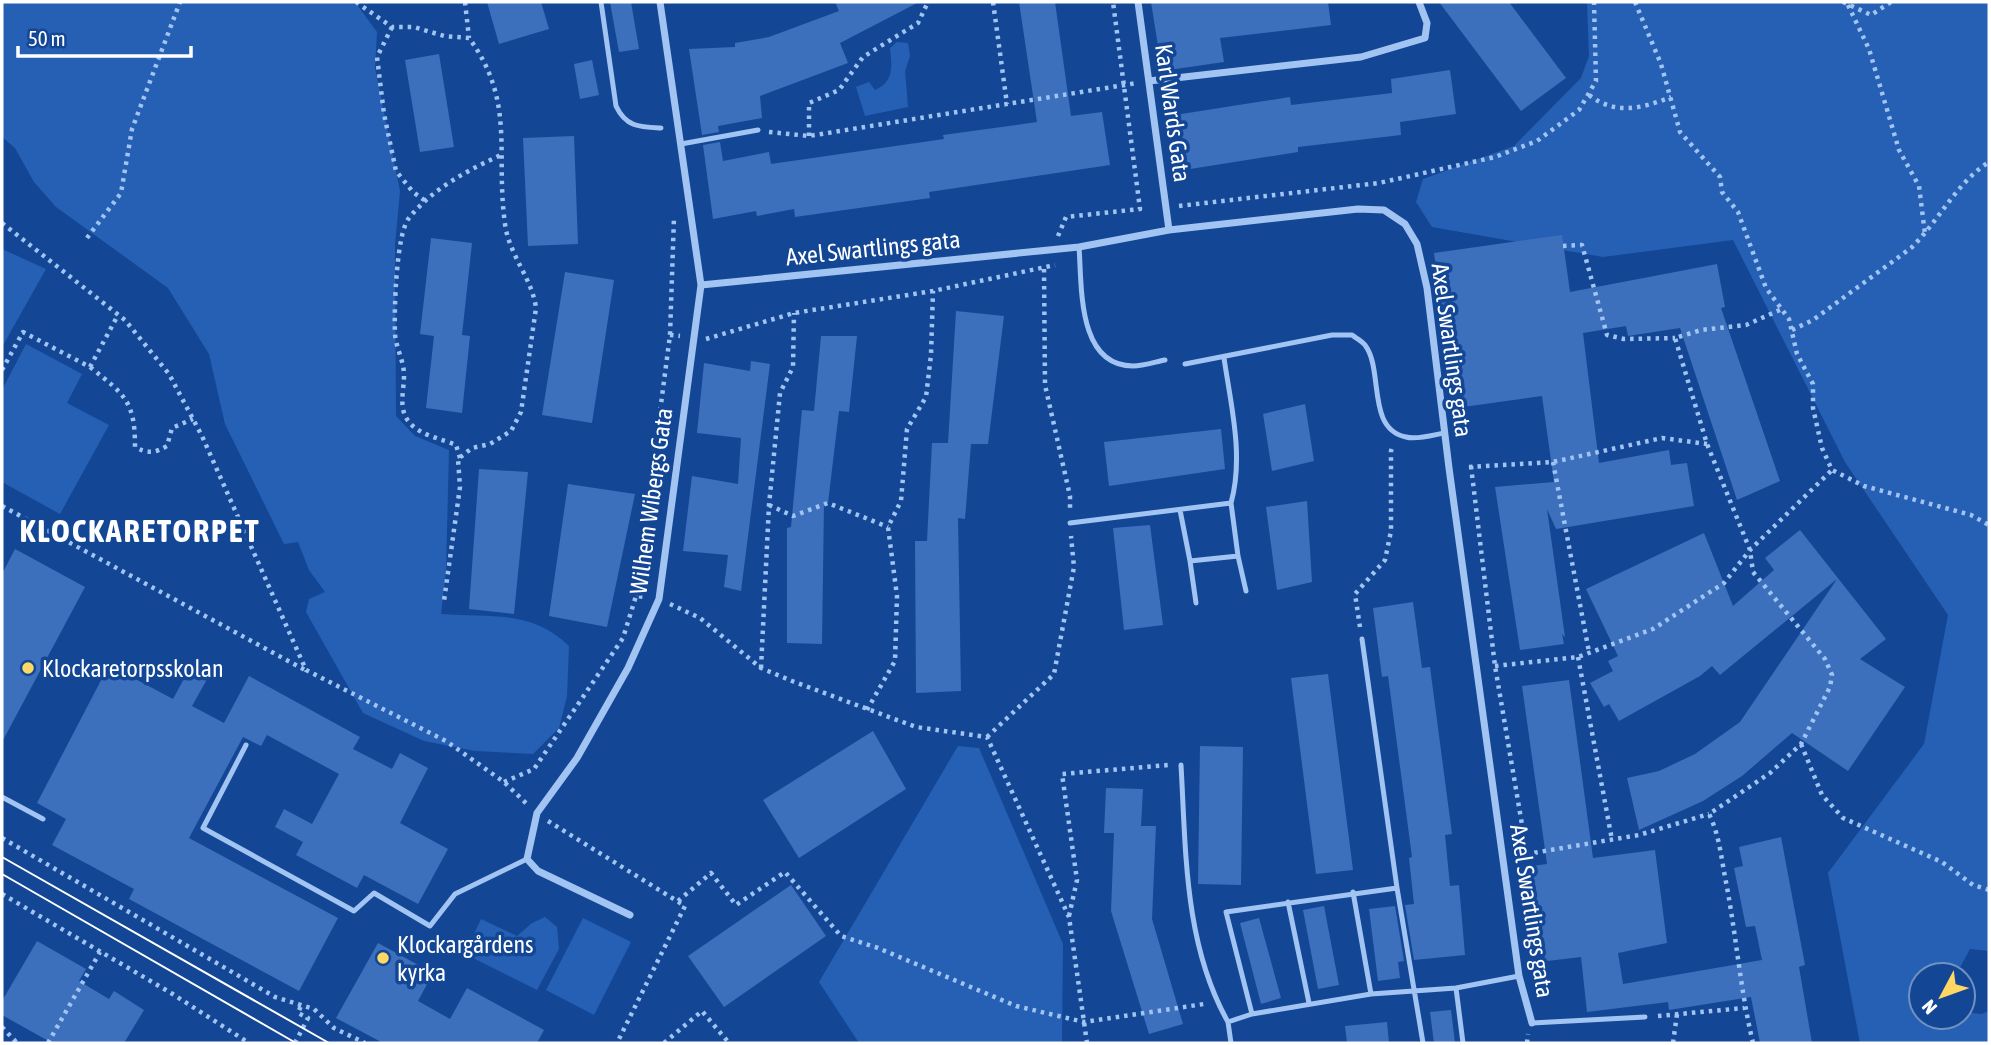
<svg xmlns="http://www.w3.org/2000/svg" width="1991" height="1045" viewBox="0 0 1991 1045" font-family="'Asap Condensed',sans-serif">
  <rect width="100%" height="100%" fill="#134795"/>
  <!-- green -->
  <path fill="#2660b4" d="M 2,2 L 355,2 L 377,32 L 375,68 L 400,191 L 395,245 L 396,416 L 415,436 L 449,450 L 446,570 L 441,614 C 490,618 531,609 569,646 L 567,696 L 559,728 L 533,754 L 475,751 L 424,741 L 363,713 L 306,612 L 309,599 L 325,592 L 309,570 L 298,542 L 284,544 L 225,424 L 209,354 L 168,288 L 56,207 L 34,182 L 15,148 L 2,137 Z
    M 1587,2 L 1989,2 L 1989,951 L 1970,949 L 1956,975 L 1921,975 L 1921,1017 L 1963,1017 L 1963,1012 L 1981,1014 L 1989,1011 L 1989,1043 L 1860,1043 L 1828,873 L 1924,744 L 1948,615 L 1845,462 L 1733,240 L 1603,257 L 1432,227 L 1416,202 L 1423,179 L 1514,146 L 1581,78 L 1589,56 Z
    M 897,42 L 908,43 L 910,56 L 905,71 L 908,107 L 865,116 L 856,87 L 869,82 L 875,90 C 894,82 892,67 890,48 Z
    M 2,249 L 46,269 L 2,347 Z
    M 26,344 L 82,374 L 67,403 L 109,425 L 60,514 L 2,482 L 2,390 Z
    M 958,746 L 979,748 L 1063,944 L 1062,1043 L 859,1043 L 819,982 Z
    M 545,917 L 557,927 L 559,949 L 537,990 L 465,954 L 481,919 L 517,936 L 532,923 Z
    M 583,918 L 631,942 L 594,1015 L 546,990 Z"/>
  <!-- building -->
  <path fill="#3c70bd" d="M 487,2 L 541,2 L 549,29 L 499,44 Z
    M 610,2 L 631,2 L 639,49 L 619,52 Z
    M 835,2 L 919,2 L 840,43 L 848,63 L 760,96 L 762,118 L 718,126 L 719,132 L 702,135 L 689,49 L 735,47 L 735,43 L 769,37 L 839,11 Z
    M 1019,2 L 1055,2 L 1071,116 L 1102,112 L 1110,165 L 929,192 L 930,198 L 795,217 L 794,209 L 757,216 L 756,211 L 713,219 L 703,145 L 720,142 L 723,161 L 769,152 L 771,164 L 944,139 L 943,135 L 1037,122 Z
    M 1151,2 L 1328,2 L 1331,25 L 1220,38 L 1224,62 L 1162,71 Z
    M 1439,2 L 1509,2 L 1566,78 L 1521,111 Z
    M 439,54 L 454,147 L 420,152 L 405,60 Z
    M 592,60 L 599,95 L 580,99 L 574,64 Z
    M 1450,70 L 1456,114 L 1400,122 L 1401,135 L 1298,147 L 1298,152 L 1184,170 L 1175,115 L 1290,97 L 1291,105 L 1392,93 L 1391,79 Z
    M 574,136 L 578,244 L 528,246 L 523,138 Z
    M 1562,235 L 1570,292 L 1717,264 L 1725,307 L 1721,308 L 1780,481 L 1737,500 L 1680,328 L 1628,336 L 1626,326 L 1583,333 L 1599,463 L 1669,450 L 1671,465 L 1687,463 L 1694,506 L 1556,529 L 1547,509 L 1565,637 L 1562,634 L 1564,644 L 1520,650 L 1495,487 L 1554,482 L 1542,396 L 1456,408 L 1434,253 Z
    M 431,238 L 472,243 L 462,335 L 470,336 L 462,413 L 426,408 L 434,336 L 420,334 Z
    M 565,272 L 614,280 L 592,423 L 542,415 Z
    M 956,311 L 1004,316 L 988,444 L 971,444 L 965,519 L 958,518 L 961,691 L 916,693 L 915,541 L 927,541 L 932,443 L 948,443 Z
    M 821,336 L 857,336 L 849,412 L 839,411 L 828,503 L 824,502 L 822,644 L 787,643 L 787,528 L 791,527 L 802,410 L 814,411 Z
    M 751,361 L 770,364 L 741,591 L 724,587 L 728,555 L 683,551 L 692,476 L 738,484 L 741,438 L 697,433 L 704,363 L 750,371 Z
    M 1305,404 L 1314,461 L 1272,471 L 1263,414 Z
    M 1221,429 L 1225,469 L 1109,486 L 1104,442 Z
    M 479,469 L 528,472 L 514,614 L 469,609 Z
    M 568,484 L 635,494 L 607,627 L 549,616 Z
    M 1307,501 L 1312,582 L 1277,590 L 1266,507 Z
    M 1150,525 L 1163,625 L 1124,630 L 1113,528 Z
    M 1800,530 L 1886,639 L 1860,659 L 1905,687 L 1848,771 L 1792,733 L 1742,776 L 1703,801 L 1639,830 L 1627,778 L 1659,771 L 1695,754 L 1740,722 L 1837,579 L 1720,675 L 1712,666 L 1700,676 L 1619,721 L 1609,704 L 1604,707 L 1590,683 L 1613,671 L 1608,661 L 1618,656 L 1586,589 L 1704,533 L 1733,606 L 1774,570 L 1765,558 Z
    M 15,549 L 85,587 L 2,742 L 2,574 Z
    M 1413,602 L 1422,668 L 1430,667 L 1452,834 L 1445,835 L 1450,886 L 1459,885 L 1465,955 L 1414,960 L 1405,905 L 1414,904 L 1409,858 L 1412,857 L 1388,676 L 1382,677 L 1373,608 Z
    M 192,664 L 210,674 L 192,706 L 224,723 L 249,676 L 360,737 L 353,749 L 392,769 L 400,753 L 428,768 L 400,823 L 448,849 L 418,904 L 364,875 L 357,888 L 296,855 L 303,842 L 275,827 L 284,809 L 312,824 L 339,774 L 267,735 L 261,746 L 243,737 L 189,838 L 338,918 L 299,991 L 129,899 L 134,889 L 52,845 L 66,819 L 37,803 L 109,665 L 173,699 Z
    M 1328,674 L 1353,870 L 1316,874 L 1291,678 Z
    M 1569,680 L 1593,858 L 1655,850 L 1667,943 L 1618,953 L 1623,984 L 1762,960 L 1755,926 L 1746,927 L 1734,868 L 1743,866 L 1739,847 L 1781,837 L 1805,965 L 1799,967 L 1812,1043 L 1760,1043 L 1751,997 L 1669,1010 L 1668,1002 L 1587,1012 L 1581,957 L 1539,962 L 1524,867 L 1547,864 L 1522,686 Z
    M 873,731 L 906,789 L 799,858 L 763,800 Z
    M 1200,746 L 1243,747 L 1241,885 L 1198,884 Z
    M 1106,788 L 1143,789 L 1141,826 L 1156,826 L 1152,919 L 1183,1024 L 1149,1034 L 1111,911 L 1114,833 L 1104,833 Z
    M 791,885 L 826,936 L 724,1007 L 688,956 Z
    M 1324,906 L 1339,985 L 1318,989 L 1303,910 Z
    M 1395,906 L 1404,961 L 1398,962 L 1400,978 L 1378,981 L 1369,909 Z
    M 1259,918 L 1281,998 L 1261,1004 L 1240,923 Z
    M 37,941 L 86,969 L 79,981 L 109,999 L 114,991 L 144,1010 L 124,1043 L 52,1043 L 2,1015 L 2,1001 Z
    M 378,943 L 433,973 L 418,1001 L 450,1019 L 467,988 L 544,1030 L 537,1043 L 383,1043 L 336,1018 Z
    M 1451,1010 L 1455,1043 L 1434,1043 L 1430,1012 Z
    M 1387,1022 L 1389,1043 L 1347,1043 L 1345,1026 Z"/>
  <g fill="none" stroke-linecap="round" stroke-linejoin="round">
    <!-- path -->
    <path stroke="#a2c4f3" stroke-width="4.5" stroke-dasharray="3.5 5" stroke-linecap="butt" d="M 356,2 L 392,27 L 414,27 L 444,36 L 469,38 C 516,102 495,152 505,224 C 509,255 532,278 536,308 L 521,412 L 511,431 L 490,444 L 472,448 L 458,459 L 460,487 L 444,601
      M 465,2 L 469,38
      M 993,2 L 1007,104
      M 1635,2 L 1661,64 L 1680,132 L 1720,177 L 1722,192 L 1738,212 L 1766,288 L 1789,319 L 1797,354 L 1813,384 L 1813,408 L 1822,448 L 1832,470 L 1864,486 L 1971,515 L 1989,525
      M 1843,2 L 1871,15 L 1891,2
      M 1848,5 L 1869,49 L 1899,150 L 1919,186 L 1925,234
      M 392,27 L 377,57 L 384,114 L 396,171 L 413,192 L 427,202
      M 1589,95 C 1615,115 1641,109 1671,97
      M 769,132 L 809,136 L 1137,83
      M 809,136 L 809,103 L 839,90 L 863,57 L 918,23 L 928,2
      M 1179,206 L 1379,183 L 1495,157 L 1537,141 L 1579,110 L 1596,81 L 1594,2
      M 2,223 L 125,320 L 169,374 L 202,436 L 306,670 L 446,741 L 504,782 L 528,805
      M 1058,236 L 1066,217 L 1140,209 L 1113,2
      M 87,238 L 121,193 L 132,129 L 180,2
      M 1563,246 L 1582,245 L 1607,335 L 1624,339 L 1675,338
      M 1044,269 L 1045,385 L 1070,496 L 1070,510
      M 1792,330 L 1813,320 L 1911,248 C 1939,221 1956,183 1989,162
      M 670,335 L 680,336
      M 706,339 L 794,313 L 933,291 L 1055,265
      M 90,367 C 125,395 135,401 135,447 C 148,454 155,453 167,446 L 172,428 L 193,419
      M 2,370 L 23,332 L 90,367 L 118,315
      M 460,458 L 456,445 C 442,439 419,435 409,422 C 398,409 404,391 404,375 C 404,361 396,348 395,334 C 394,311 396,234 409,218 C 432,189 468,170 501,155
      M 1553,462 L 1589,652
      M 1471,466 L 1495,666 L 1527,854 L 1639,835 L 1709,814
      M 1469,467 L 1553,462 L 1662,438 L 1707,444
      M 769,505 L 793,516 L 828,503 L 888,527
      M 2,506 L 305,670
      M 636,596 L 670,335 L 674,217
      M 670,604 L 700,618 L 761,668 L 792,681 L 916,727 L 987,737 L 1069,917 L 1087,1043
      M 1360,627 L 1355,594 L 1385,560 L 1391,531 L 1391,451 L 1393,445
      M 1578,657 L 1612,840
      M 1495,666 L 1578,657 L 1653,629 L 1724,583 L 1750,550 L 1832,470
      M 761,668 L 769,505 L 780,393 L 793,367 L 794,313
      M 867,710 L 895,661 L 897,596 L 888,527 L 901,501 L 907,429 L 926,397 L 931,355 L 933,291
      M 987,737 L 1054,674 L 1074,567 L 1071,536
      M 1801,744 L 1822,795 L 1843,818 L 1942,862 L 1973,885 L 1989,890
      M 504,782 L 534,769 L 623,638 L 636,596 L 645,597
      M 548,821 L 685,906 L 617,1043
      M 2,838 L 275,997 L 314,1009 L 334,1028 L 365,1043
      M 2,894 L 171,993 L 249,1043
      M 678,901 L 711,873 L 736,905 L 785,872 L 841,936 L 878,948 L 1016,1006 L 1084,1022 L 1204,1004
      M 1069,916 L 1077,880 L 1062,774 L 1169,765
      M 1658,1016 L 1744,1008
      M 2,1027 L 17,1043
      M 48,1043 L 100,952
      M 295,1043 L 308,1018 L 298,1013 L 302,1003
      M 664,1043 L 702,1011 L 729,1043
      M 1527,1043 L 1528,1034
      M 1673,1043 L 1677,1014
      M 1753,1043 C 1740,989 1736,932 1725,877 C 1721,856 1719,834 1709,814 L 1770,773 L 1801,744 L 1830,687 L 1832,675 L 1825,659 L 1753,572 L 1750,550 L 1707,444 L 1675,338 L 1701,330 L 1746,325 L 1782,309"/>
    <!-- service -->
    <path stroke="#a2c4f3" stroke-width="5" d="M 601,2 L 616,106 C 626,127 639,127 661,128
      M 681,144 L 758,130
      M 1079,247 C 1082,286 1077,366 1133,366 C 1143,366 1155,362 1165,360
      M 1185,364 L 1332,335 L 1352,335 C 1356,338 1362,341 1365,345 C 1384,370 1366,429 1406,437 C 1417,440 1433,435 1444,433
      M 1180,510 L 1190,561
      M 1070,523 L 1231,503 C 1244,456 1231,406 1224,358
      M 1238,556 L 1246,591
      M 1196,603 L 1190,561 L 1238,556 L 1231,503
      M 1362,639 L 1397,888
      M 246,745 L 203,828 L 354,911 L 374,893 L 430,926 L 455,894 L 527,859
      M 1181,765 C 1186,851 1184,944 1228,1022 L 1252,1014
      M 2,797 L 43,819
      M 1353,892 L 1371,994
      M 1288,902 L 1309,1003
      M 1456,988 L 1463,1043
      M 1228,1022 L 1231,1043
      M 1532,1023 L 1645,1017
      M 1423,1043 L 1397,888 L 1226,912 L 1252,1014 L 1371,994 L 1456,988 L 1519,976"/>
    <!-- minor -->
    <path stroke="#a2c4f3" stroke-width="7" d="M 1138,2 L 1169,230
      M 1149,81 L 1361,57 L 1425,38 L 1427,23 L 1419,2
      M 701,285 L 1079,247 L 1169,230 L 1358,209 L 1384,210 L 1405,224 L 1417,244 L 1427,288 L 1449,468 L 1519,976 L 1532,1023
      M 630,915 L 538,871 L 527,859 L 537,813 L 577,758 L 628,668 L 659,599 L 701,285 L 660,2"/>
    <!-- tram -->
    <path stroke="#fff" stroke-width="2" d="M 2,857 L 329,1043
      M 2,874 L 296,1043"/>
  </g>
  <!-- markers -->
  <g fill="#ffd864" stroke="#134795" stroke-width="2.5">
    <circle cx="28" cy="668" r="7"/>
    <circle cx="383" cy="958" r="7"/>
  </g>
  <g text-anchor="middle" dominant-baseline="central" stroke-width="7" stroke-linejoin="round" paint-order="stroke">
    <!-- street labels -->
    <g font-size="24" fill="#fff" stroke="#134795">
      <text transform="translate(1173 113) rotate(82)">Karl Wards Gata</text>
      <text transform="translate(873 248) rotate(-6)">Axel Swartlings gata</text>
      <text transform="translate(1452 350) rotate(82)">Axel Swartlings gata</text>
      <text transform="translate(651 501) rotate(-82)">Wilhem Wibergs Gata</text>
      <text transform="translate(1532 911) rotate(81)">Axel Swartlings gata</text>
    </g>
    <!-- poi labels -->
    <g font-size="24" fill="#fff" stroke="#134795" text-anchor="start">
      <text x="42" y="668">Klockaretorpsskolan</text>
      <text x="397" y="944">Klockargårdens<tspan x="397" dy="28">kyrka</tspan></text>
    </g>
    <!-- district labels -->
    <g font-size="32" font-weight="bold" letter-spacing="2" fill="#fff" stroke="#134795">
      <text x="140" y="530">KLOCKARETORPET</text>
    </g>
  </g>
  <!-- border -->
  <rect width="1991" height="1045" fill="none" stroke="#ffffff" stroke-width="7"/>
  <!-- north arrow -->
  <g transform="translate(1942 996) rotate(229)"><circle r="33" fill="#134795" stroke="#7191bf" stroke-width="2"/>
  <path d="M0-5L12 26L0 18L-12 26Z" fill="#ffd864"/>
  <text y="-10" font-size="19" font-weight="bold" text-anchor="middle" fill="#ffffff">N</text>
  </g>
  <!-- scale -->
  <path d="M18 46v10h173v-10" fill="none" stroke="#ffffff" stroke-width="3.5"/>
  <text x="28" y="46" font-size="21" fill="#ffffff" stroke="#134795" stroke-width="5" paint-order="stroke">50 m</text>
</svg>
